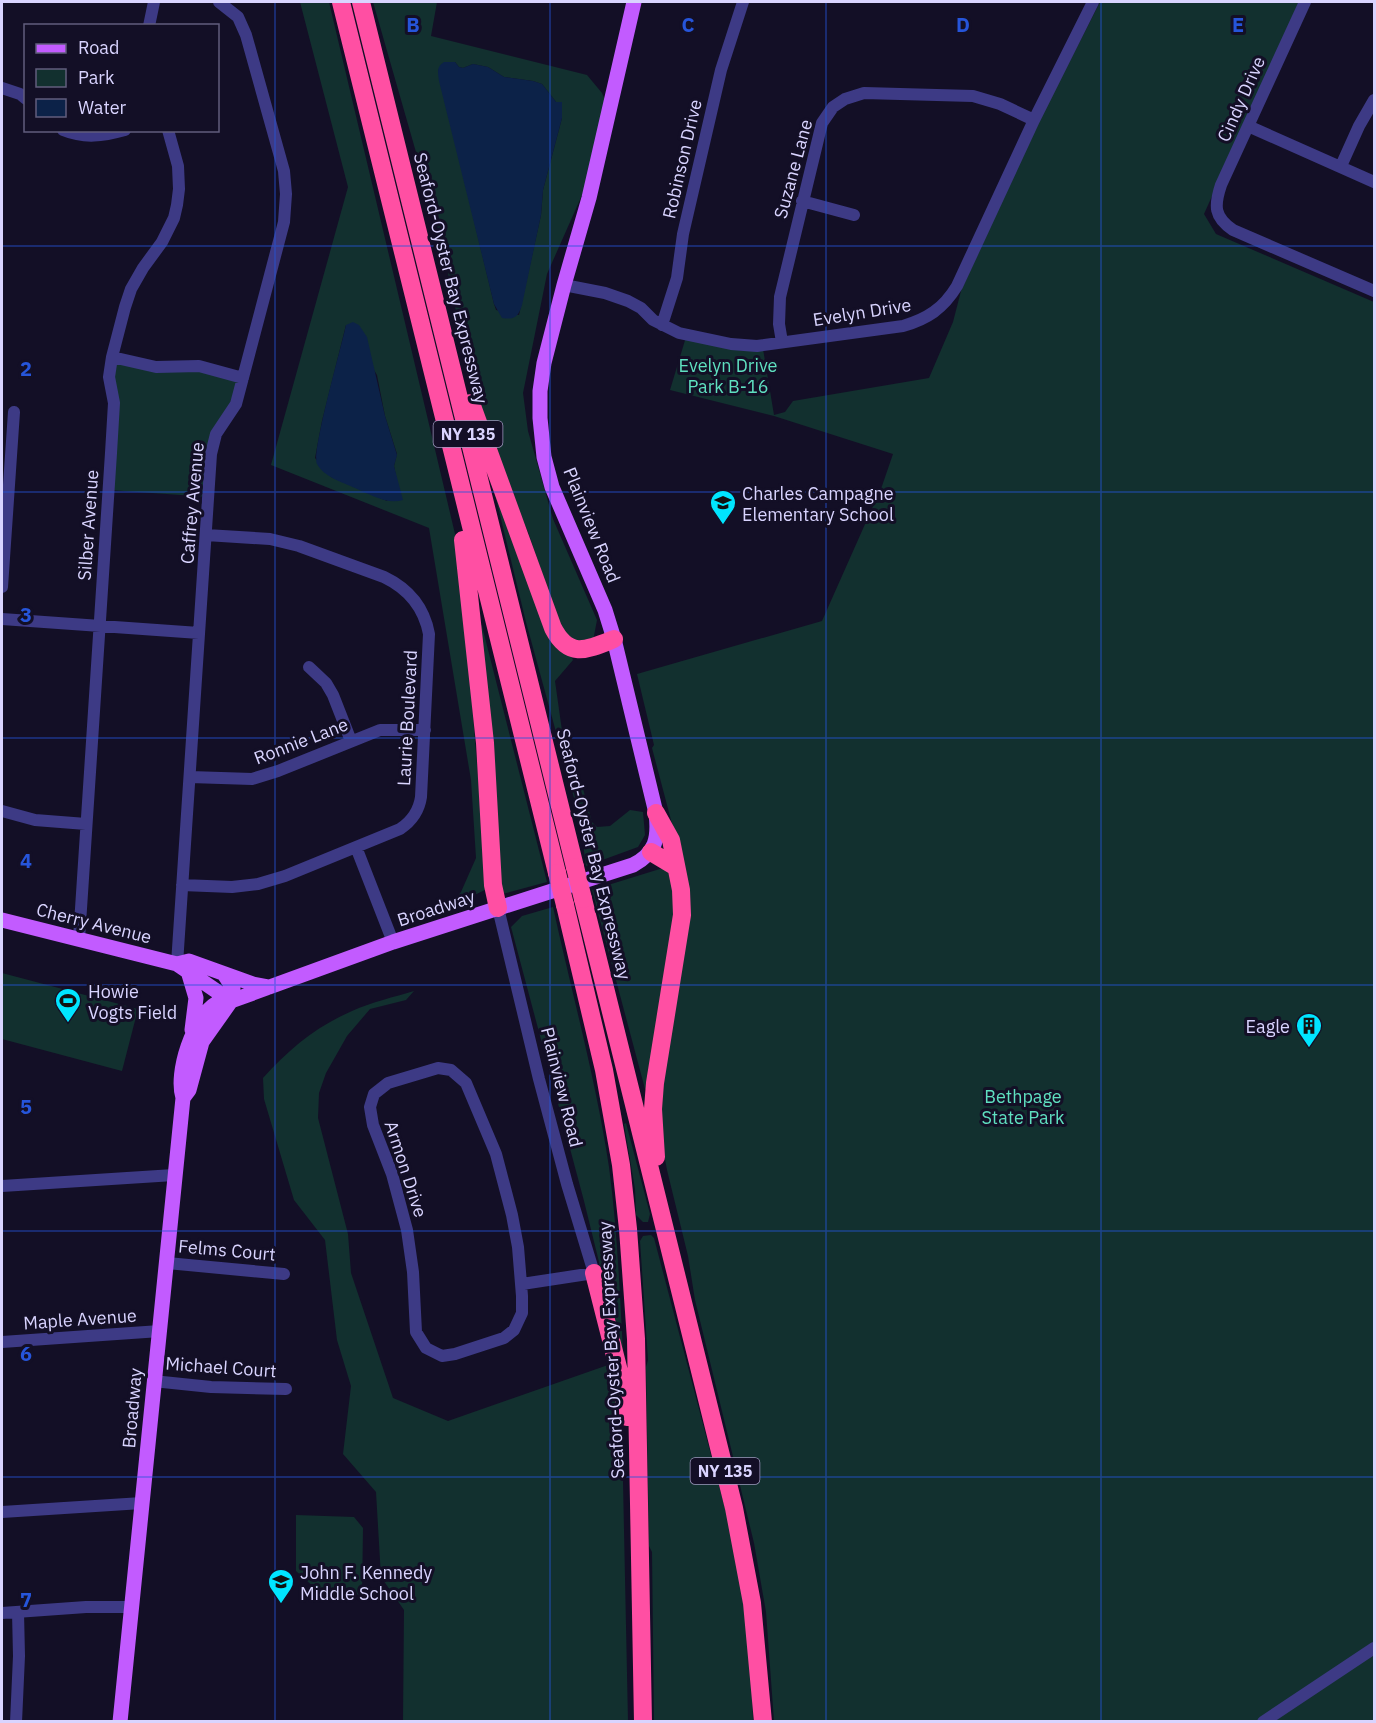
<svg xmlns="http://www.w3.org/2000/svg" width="1376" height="1723" viewBox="0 0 1376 1723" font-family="'IBM Plex Sans',sans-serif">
  <rect width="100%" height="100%" fill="#130f26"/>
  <!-- green -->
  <path fill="#12302f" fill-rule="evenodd" d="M 300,2 L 329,2 L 460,555 L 487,889 L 466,899 L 452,903 L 461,892 L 476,858 L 471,780 L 429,528 L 271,465 L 348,187 ZM 346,325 L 377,375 L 385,416 L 397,454 L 394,466 L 397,481 L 387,501 L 331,477 L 315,458 L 322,421 Z
    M 373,2 L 437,2 L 431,36 L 587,75 L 602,93 L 605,100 L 590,177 L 547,274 L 523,393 L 528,431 L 553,519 L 597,620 L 593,641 L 572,641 L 562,630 L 528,532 L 495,455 L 472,387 L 440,236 ZM 455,62 L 459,67 L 463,68 L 473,64 L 488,67 L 504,77 L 533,81 L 542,84 L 556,102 L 562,102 L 562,118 L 543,190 L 541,215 L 519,315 L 496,310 L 494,304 L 438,70 Z
    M 1100,2 L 1299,2 L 1204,214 L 1216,234 L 1374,302 L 1374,1721 L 774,1721 L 766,1612 L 754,1543 L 695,1300 L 688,1256 L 667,1170 L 660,1132 L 681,858 L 652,748 L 654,745 L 637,674 L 822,621 L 882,486 L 893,454 L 774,416 L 670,390 L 686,337 L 743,351 L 763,349 L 774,415 L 785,412 L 793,401 L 929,378 L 953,322 L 961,291 L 1034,131 Z
    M 112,357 L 186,365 L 243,378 L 216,434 L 209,497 L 109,490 Z
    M 491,478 L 573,660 L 555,681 L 564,745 L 582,785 L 592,822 L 597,827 L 610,826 L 630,810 L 643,812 L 645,835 L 638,847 L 586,866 L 580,820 L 526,622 Z
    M 480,623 L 482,626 L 547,882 L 499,895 Z
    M 671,867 L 675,919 L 648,1090 L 645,1089 L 592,890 L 663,868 Z
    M 553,907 C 572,994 596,1080 609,1167 C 618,1234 620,1301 624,1369 L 601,1281 L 599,1262 L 584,1201 L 511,927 L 522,916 Z
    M 2,973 L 138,1009 L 122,1071 L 2,1039 Z
    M 414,991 L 406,1000 L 370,1009 L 347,1036 L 326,1073 L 319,1093 L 318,1118 L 348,1234 L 351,1273 L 393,1398 L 448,1421 L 608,1365 C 622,1383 620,1412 622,1434 L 628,1721 L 403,1721 L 404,1610 L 381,1577 L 376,1492 L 343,1454 L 351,1386 L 337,1340 L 325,1240 L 294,1200 L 264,1099 L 263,1078 C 289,1049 317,1026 352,1011 C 372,1002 394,997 414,991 Z
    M 626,1123 L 650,1214 L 648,1222 L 643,1222 L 636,1215 L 635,1189 L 624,1124 Z
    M 651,1235 L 654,1238 L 730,1527 C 743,1590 752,1657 753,1721 L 654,1721 L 652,1552 L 649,1546 L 646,1367 L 648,1360 L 640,1241 L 643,1236 Z
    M 296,1515 L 354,1517 L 363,1528 L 362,1595 L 317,1590 L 296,1571 Z"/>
  <!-- water -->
  <path fill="#0c2248" d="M 444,62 L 455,62 L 459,67 L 463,68 L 473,64 L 488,67 L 504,77 L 533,81 L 542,84 L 556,102 L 562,102 L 562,118 L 543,190 L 541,215 L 522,305 C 518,317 515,320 502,318 L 494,304 L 439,81 C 438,73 436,67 444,62 Z
    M 353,322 L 359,325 L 367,337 L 385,416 L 397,455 L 394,466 L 403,500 C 387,505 369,494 355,488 C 342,482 324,477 317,464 C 311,453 342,345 346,325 Z"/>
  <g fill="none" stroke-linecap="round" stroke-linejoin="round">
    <!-- minor -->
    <path stroke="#3d3a85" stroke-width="12" d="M 1305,2 L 1221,185 C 1214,206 1214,217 1233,230 L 1374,291
      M 149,26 L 154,2
      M 2,88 L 20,94 L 26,99
      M 1248,126 L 1374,182
      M 63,130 C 85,139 103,136 125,130
      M 1341,166 L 1359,126 L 1374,100
      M 802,201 L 854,215
      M 564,285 L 605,293 L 628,301 L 641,308 L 653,320 L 679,333 L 731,344 L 757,346 L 903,326 C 927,319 943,309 957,286 L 1034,120 L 1093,2
      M 662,325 L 677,278 L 683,234 L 721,70 L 743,2
      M 782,342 L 779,324 L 780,297 L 822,123 L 833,107 L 845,99 L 864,93 L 973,96 L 1000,104 L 1034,120
      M 112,357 L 156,367 L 199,366 L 243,378
      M 2,587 L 14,412
      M 2,619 L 199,633
      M 309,667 L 326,683 L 333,695 L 351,741
      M 190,777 L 252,779 L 278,771 L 380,730 L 425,730
      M 2,811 L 35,820 L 86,824
      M 356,847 L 393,942
      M 182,885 L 232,887 L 258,884 L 285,876 L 400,829 C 412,821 419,811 421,797 L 429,634 C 424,607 409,589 384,577 L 299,546 L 270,539 L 206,535
      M 498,908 L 539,1079 L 567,1184 L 594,1273 L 522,1284
      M 79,939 L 111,453 L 114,403 L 109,377 L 112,357 L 125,307 L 131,289 L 143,268 L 162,242 L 174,218 L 177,205 L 179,189 L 178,166 L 168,130
      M 177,964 L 211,454 L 216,434 L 236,404 L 284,222 L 286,194 L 284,171 L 246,35 L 238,17 L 219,2
      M 438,1068 L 451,1070 L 466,1083 L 496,1154 L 512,1215 L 518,1247 L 522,1296 L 522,1313 L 514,1330 L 504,1338 L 455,1354 L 442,1356 L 426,1348 L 416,1332 L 413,1272 L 407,1230 L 392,1174 L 373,1125 L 370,1107 L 374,1094 L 388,1083 Z
      M 2,1186 L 174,1175
      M 167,1263 L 284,1274
      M 2,1342 L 160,1331
      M 153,1381 L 211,1387 L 286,1389
      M 2,1512 L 142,1503
      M 2,1613 L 86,1607 L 131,1607
      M 16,1722 L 19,1656 L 18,1612
      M 1263,1722 L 1374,1648"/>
    <!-- major -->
    <path stroke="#c25bff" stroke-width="15" d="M 2,920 L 177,964 L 231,1001
      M 177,964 L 189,961 L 253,984 L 269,987
      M 188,971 L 196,998 L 192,1030
      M 183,1098 L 189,1090 L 202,1042 L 231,1001 L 233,988 L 224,974
      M 120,1722 L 183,1098 C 175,1073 193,1017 217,1003 C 221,1001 227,1002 231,1001 L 393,942 L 633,865 C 656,853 659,838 656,813 L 614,639 L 605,610 L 552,487 L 544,457 L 540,418 L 540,391 L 544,363 L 564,285 L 589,198 L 634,2"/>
    <!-- highway -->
    <path stroke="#ff4fa3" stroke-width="18" d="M 341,2 L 557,873
      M 361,2 L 575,867
      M 471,403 L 553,628 C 569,659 587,650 614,639
      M 463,540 L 485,743 L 493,885 L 498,908
      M 656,813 L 671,840 L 681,890 L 682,915 L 655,1083 L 653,1109 L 656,1157
      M 651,852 L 676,867
      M 583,899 L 734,1508 L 752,1603 L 763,1722
      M 565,905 L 604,1070 L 621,1165 L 628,1229 L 636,1339 L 643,1722
      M 594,1273 L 622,1383 L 627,1417"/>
    <!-- highway-bridge -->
    <path stroke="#ff4fa3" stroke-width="18" d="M 575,867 L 583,899
      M 557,873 L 565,905"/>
  </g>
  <!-- grid -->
  <path fill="none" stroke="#2655da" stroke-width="1.5" stroke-opacity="0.55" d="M 275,2 L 275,1722M 550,2 L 550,1722M 826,2 L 826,1722M 1101,2 L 1101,1722M 2,246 L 1374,246M 2,492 L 1374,492M 2,738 L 1374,738M 2,985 L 1374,985M 2,1231 L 1374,1231M 2,1477 L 1374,1477"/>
  <!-- icons -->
  <defs>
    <symbol id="school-pin" viewBox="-11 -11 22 30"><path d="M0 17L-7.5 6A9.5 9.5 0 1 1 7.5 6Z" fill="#00e5ff" stroke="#130f26"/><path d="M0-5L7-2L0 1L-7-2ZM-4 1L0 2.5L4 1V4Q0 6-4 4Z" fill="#111"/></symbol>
    <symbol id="stadium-pin" viewBox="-11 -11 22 30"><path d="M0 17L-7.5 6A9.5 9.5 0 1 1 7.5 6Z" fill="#00e5ff" stroke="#130f26"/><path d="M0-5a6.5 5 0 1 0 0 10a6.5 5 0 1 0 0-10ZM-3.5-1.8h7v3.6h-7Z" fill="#111"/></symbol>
    <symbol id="building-pin" viewBox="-11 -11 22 30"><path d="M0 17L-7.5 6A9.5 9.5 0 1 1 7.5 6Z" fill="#00e5ff" stroke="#130f26"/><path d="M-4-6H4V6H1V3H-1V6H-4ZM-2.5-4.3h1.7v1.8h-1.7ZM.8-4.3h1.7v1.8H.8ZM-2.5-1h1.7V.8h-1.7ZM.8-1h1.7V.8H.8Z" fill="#111"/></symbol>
  </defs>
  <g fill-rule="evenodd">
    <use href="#school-pin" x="708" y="488" width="30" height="40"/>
    <use href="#stadium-pin" x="53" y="986" width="30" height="40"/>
    <use href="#building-pin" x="1294" y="1011" width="30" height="40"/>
    <use href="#school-pin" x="266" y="1567" width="30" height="40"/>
  </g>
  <g text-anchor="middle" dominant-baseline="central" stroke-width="6" stroke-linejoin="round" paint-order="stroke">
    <!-- shield labels -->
    <g fill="#130f26" stroke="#9e99be" stroke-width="1.5">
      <rect x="433.5" y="421" width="69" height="26" rx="4.5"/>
      <rect x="690.5" y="1458" width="69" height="26" rx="4.5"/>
    </g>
    <g font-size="16" font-weight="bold" fill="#d9d4ff">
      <text x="468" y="434">NY 135</text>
      <text x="725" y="1471">NY 135</text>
    </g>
    <!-- street labels -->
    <g font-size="18" fill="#d9d4ff" stroke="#130f26">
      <text transform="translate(1241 99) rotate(-66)">Cindy Drive</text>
      <text transform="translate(682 159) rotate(-77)">Robinson Drive</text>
      <text transform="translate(793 169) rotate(-75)">Suzane Lane</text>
      <text transform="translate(451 278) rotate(76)">Seaford-Oyster Bay Expressway</text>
      <text transform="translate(862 312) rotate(-9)">Evelyn Drive</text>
      <text transform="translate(192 503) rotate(-85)">Caffrey Avenue</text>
      <text transform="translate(88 525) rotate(-86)">Silber Avenue</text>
      <text transform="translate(592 525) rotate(68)">Plainview Road</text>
      <text transform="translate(407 718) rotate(-87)">Laurie Boulevard</text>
      <text transform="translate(301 741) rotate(-21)">Ronnie Lane</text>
      <text transform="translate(594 854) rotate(76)">Seaford-Oyster Bay Expressway</text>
      <text transform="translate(436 908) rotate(-18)">Broadway</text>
      <text transform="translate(94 923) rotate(14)">Cherry Avenue</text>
      <text transform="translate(562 1087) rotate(76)">Plainview Road</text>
      <text transform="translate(406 1169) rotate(72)">Armon Drive</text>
      <text transform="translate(227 1250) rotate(5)">Felms Court</text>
      <text transform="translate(80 1319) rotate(-4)">Maple Avenue</text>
      <text transform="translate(611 1350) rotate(-93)">Seaford-Oyster Bay Expressway</text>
      <text transform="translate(221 1367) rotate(4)">Michael Court</text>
      <text transform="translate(132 1408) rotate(-85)">Broadway</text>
    </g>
    <!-- park labels -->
    <g font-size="18" fill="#5fe0c0" stroke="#130f26">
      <text x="728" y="365">Evelyn Drive<tspan x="728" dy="21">Park B-16</tspan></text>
      <text x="1023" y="1096">Bethpage<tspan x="1023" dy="21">State Park</tspan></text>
    </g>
    <!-- poi labels -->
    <g font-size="18" fill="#d9d4ff" stroke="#130f26" text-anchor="start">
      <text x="742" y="493">Charles Campagne<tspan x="742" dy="21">Elementary School</tspan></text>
      <text x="88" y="991">Howie<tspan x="88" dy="21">Vogts Field</tspan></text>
      <text x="1290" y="1026" text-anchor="end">Eagle</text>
      <text x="300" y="1572">John F. Kennedy<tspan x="300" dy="21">Middle School</tspan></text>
    </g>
  </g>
  <g font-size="20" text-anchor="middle" font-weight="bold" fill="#2655da" stroke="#130f26" stroke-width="6" stroke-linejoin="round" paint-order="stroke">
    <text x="413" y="32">B</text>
    <text x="688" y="32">C</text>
    <text x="963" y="32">D</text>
    <text x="1238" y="32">E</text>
    <text x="26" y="376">2</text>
    <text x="26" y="622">3</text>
    <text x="26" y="868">4</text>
    <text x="26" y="1114">5</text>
    <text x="26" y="1361">6</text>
    <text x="26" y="1607">7</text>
  </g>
  <!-- border -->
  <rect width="1376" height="1723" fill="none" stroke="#d9d4ff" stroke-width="6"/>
  <!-- legend -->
  <rect x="24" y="24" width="195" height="108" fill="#130f26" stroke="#625e7d" stroke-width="1.5"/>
  <rect x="36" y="44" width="30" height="9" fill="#c25bff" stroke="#625e7d" stroke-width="1.5"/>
  <text x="78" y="54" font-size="18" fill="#d9d4ff">Road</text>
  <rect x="36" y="69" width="30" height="18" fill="#12302f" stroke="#625e7d" stroke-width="1.5"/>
  <text x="78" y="84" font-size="18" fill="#d9d4ff">Park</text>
  <rect x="36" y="99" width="30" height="18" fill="#0c2248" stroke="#625e7d" stroke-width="1.5"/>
  <text x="78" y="114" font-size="18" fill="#d9d4ff">Water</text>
</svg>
